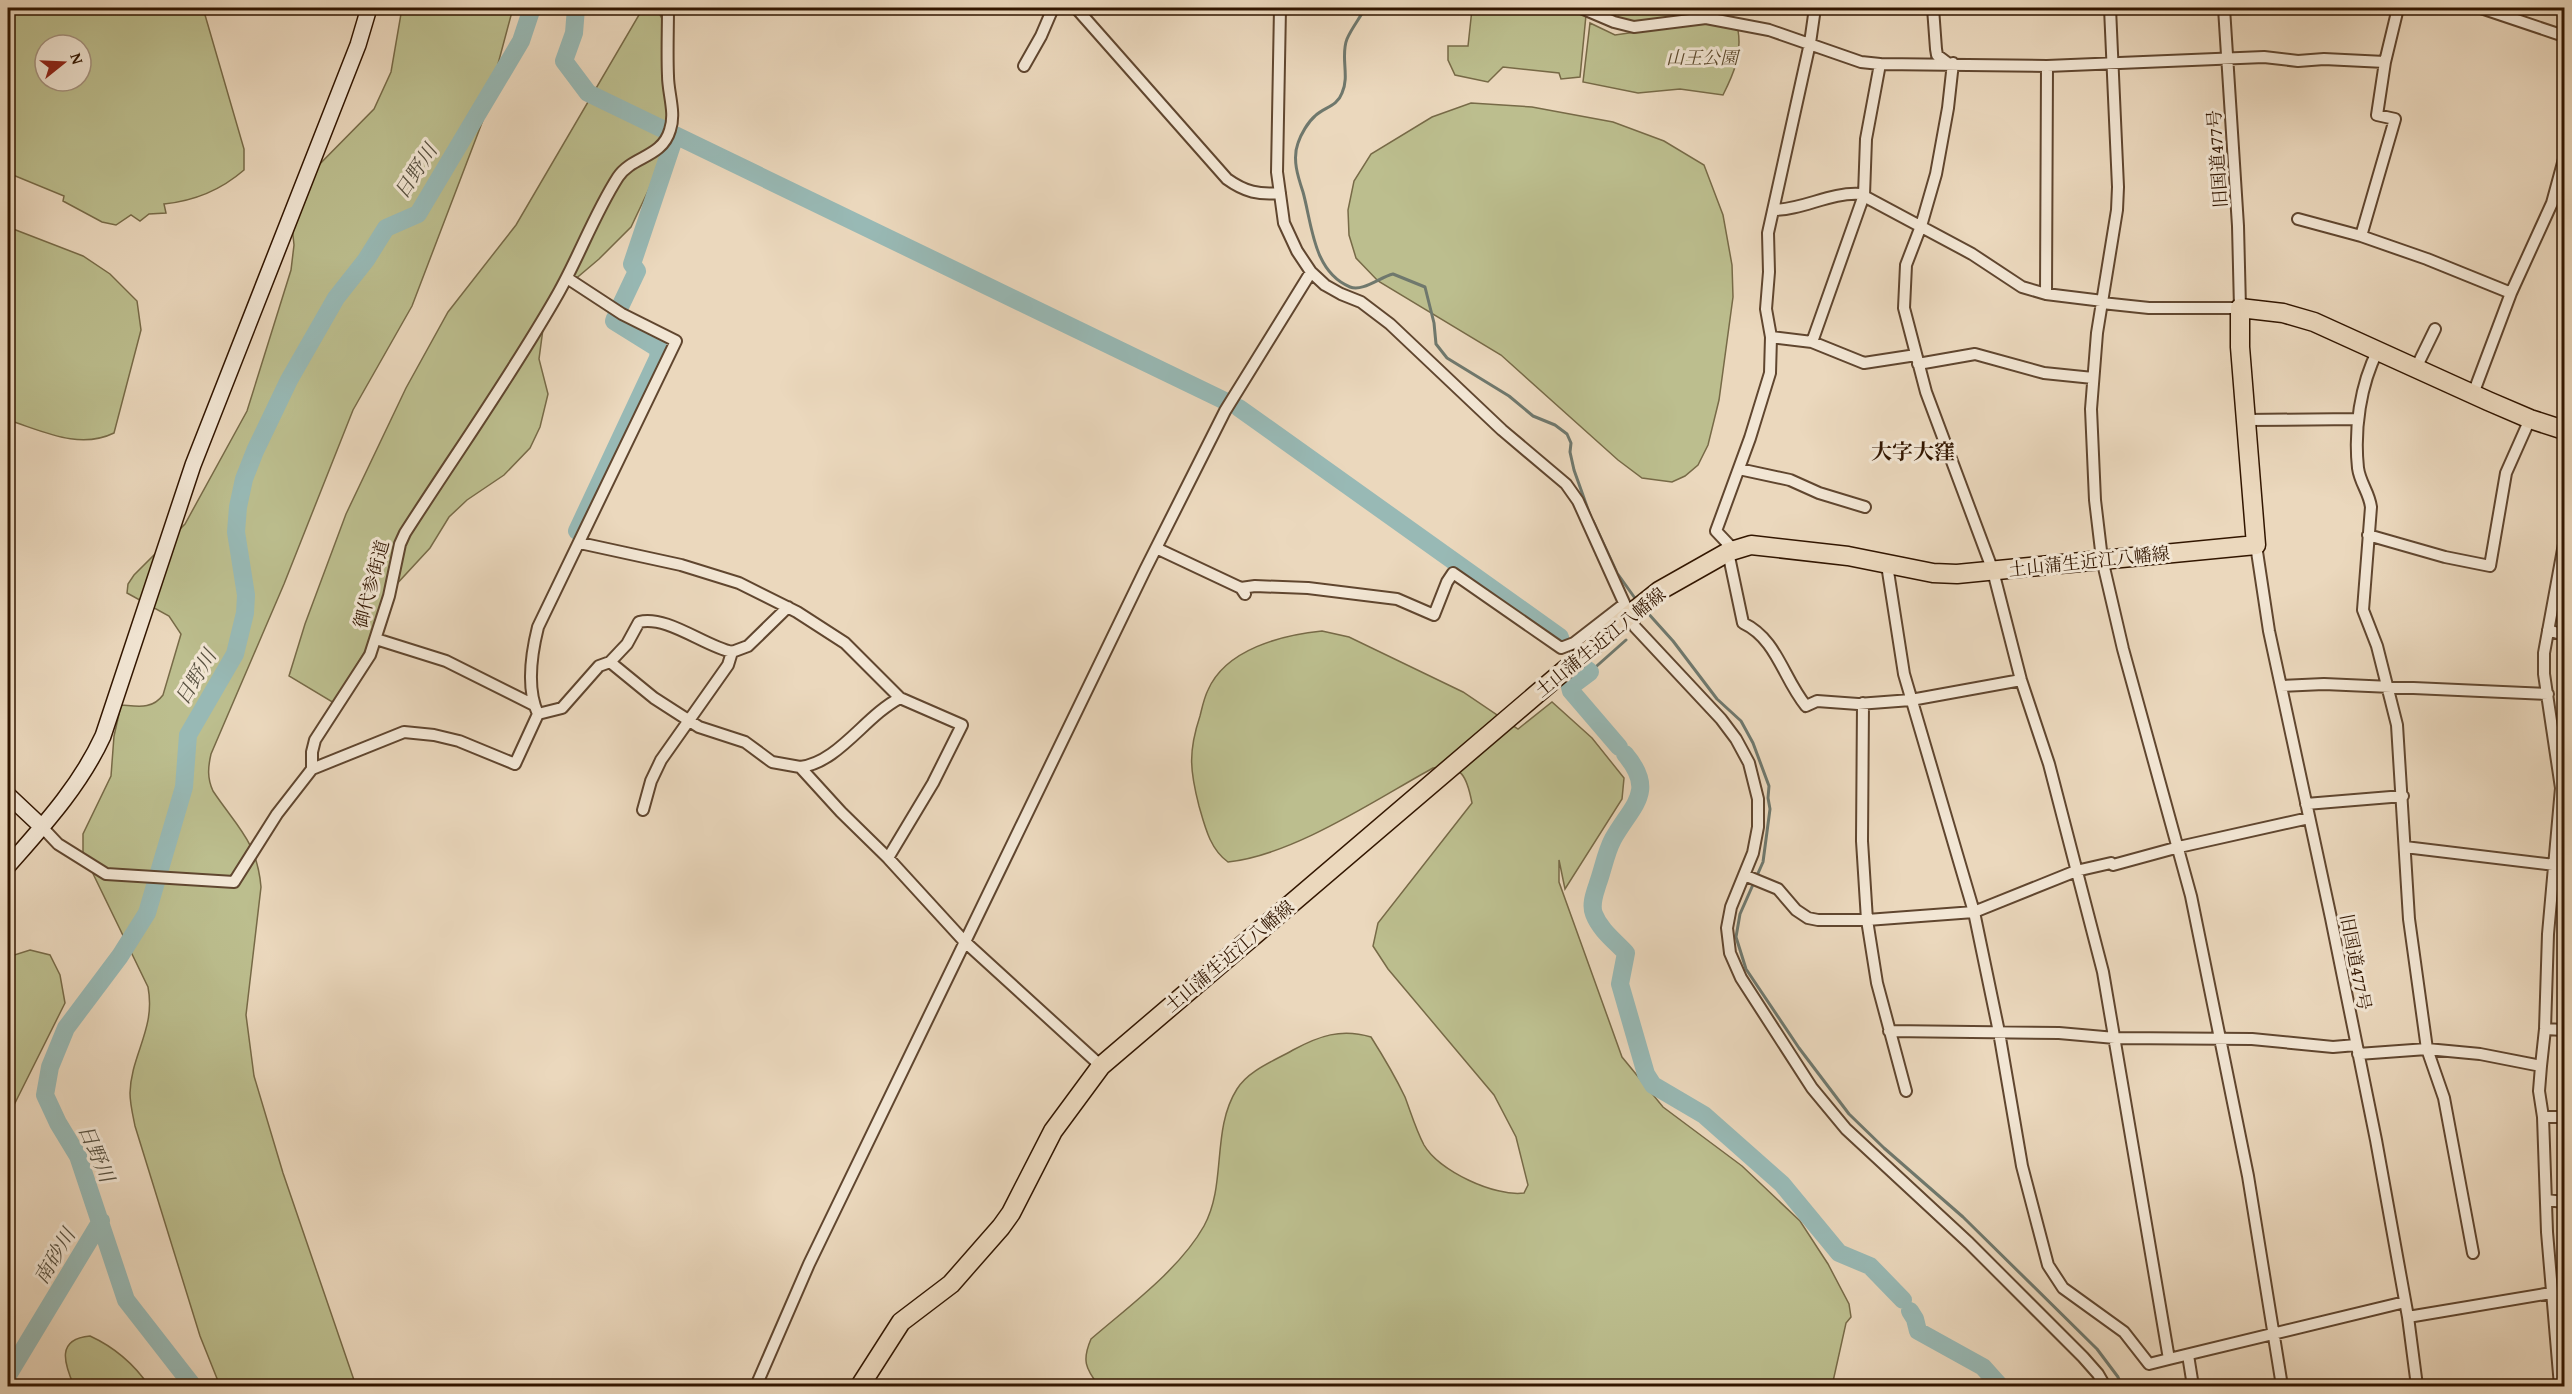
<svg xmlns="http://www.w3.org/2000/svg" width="2572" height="1394" viewBox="0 0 2572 1394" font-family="'Gentium Book Plus','Noto Serif JP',serif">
  <rect width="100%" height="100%" fill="#ebd8bd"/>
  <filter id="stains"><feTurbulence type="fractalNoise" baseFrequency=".00333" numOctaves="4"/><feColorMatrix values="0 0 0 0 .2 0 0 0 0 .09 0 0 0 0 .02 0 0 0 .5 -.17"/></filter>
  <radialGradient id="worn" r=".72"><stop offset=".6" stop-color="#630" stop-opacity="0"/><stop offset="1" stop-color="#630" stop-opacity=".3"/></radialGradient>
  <!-- green -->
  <path fill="#bcbe8e" stroke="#776a47" stroke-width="1.5" fill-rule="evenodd" d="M 8,8 L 203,8 L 244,149 L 244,170 C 221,190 194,201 164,204 L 166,213 L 149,214 L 140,221 L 131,215 L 116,225 L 102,222 L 63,201 L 64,196 L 8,173 ZM 45,45 L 81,45 L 81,81 L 45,81 Z
    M 402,8 L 513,8 L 483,120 L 412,306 L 353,410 L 284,584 L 211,754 C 208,767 207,778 213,791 C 237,827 257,841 261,887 L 246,1015 L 254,1076 L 283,1173 L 356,1386 L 220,1386 L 200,1336 L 135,1126 C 133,1116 130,1104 130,1093 C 131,1054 156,1029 148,987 L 83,853 L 83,834 L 111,776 L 114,736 L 121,705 C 137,706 152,710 163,695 L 181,634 L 169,616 L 127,593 L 128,584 L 134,575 L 185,524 L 247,411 L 291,270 L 294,245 L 292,226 L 309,175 L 374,109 L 391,72 Z
    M 643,8 L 656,8 L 665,24 L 668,141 L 649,189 L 631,227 L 599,259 L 566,287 L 543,329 L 539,359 L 548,394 L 540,427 L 530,448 L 504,475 L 467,500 L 449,517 L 430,548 L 382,600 L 370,643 L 334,703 L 289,676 L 305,624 L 346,514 L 406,388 L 448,312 L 516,225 Z
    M 1468,8 L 1572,8 L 1586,15 L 1580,77 L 1561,79 L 1559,73 L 1503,67 L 1488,82 L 1455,75 L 1448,60 L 1448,46 L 1468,46 L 1472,9 Z
    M 1591,8 L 1721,8 L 1709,15 L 1695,14 L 1643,22 L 1622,21 Z
    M 1706,22 L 1738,30 C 1742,54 1734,73 1723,95 L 1680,89 L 1638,93 L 1583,82 L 1590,23 L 1615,35 Z
    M 1471,103 L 1532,107 L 1613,122 L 1664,141 L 1704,165 L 1723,215 L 1732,265 L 1733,297 L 1719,400 L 1708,445 L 1698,465 L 1685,476 L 1672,482 L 1642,478 L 1618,460 L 1501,355 L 1378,281 L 1356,258 L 1349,235 L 1348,210 L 1354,181 L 1371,154 L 1432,117 Z
    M 8,227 L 83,256 L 110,274 L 137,301 L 141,330 L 114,433 C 79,450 43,431 8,420 Z
    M 1322,631 L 1349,637 L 1463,692 L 1518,729 L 1552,702 L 1592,738 L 1624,778 L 1622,799 L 1565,889 L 1559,860 L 1559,882 L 1622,1057 L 1663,1107 L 1742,1166 L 1800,1221 L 1828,1264 L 1849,1304 L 1851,1317 L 1846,1323 L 1832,1386 L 1099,1386 C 1085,1368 1082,1360 1091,1339 C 1128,1307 1180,1269 1204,1226 C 1227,1184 1211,1130 1237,1089 C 1249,1070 1274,1061 1293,1050 C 1319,1036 1341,1028 1371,1037 C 1383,1056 1395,1076 1405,1097 C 1411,1113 1416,1130 1424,1145 C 1439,1171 1495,1197 1524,1193 L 1528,1185 L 1516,1137 L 1494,1095 L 1388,969 L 1373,946 L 1378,923 L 1472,803 C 1467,777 1462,763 1433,768 C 1375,800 1294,855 1228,862 C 1210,849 1205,827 1199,806 C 1190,771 1188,752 1200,716 C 1202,708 1204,698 1208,690 C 1226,649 1282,635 1322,631 Z
    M 30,950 L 50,955 L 60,975 L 65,1003 L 8,1117 L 8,957 Z
    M 90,1336 C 114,1347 134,1364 149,1386 L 74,1386 C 64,1363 56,1339 90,1336 Z"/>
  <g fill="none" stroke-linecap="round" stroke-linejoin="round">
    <!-- stream -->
    <path stroke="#6f786d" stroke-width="3" d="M 1365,8 C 1360,18 1351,29 1347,39 C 1340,56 1350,76 1342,93 C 1337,107 1324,107 1315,116 C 1308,122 1301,134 1298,143 C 1292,159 1298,177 1303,192 C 1312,224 1313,272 1350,287 C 1363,292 1380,277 1393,274 L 1425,287 L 1434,323 L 1436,344 L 1447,358 L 1509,396 L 1533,416 L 1555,425 L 1567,434 L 1571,443 L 1570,452 L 1574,470 L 1590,515
      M 1593,521 L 1617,573 L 1637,601
      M 1646,611 L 1673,641 L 1717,699 L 1741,721 L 1753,743 L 1769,786 L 1768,798 L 1770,809 L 1763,862 L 1740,914 L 1736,937 L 1746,969 L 1799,1048 L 1849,1114 L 1884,1148 L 1963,1217 L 2097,1349 L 2118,1377 L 2122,1386
      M 1590,672 L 1626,640"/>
    <!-- river -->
    <path stroke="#98b9b5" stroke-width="18" d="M 576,8 L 574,33 L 564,61 L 588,93 L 1225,401
      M 619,309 L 637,271 L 632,264 L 675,136
      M 1239,408 L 1560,637
      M 577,531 L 658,358 L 659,349 L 614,321 L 615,318
      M 1588,670 L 1590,672 L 1570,687 L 1571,691 L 1619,747
      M 1625,754 C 1657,792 1632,805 1613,839 C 1606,852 1603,869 1598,883 C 1595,893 1590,904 1594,914 C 1600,930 1615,941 1626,953 L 1620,984 L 1646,1074 L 1653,1085 L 1704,1115 L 1782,1184 L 1839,1253 L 1870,1266 L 1903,1300
      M 1910,1311 L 1915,1319 L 1918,1331 L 1983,1367 L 2000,1386
      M 8,1375 L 101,1221
      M 193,1386 L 126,1300 L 78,1156 L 58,1123 L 45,1095 L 50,1067 L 66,1028 L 120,956 L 147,913 L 184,787 L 188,735 L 235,654 L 245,613 L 246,595 L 236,532 L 238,507 L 244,479 L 255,451 L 289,380 L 336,298 L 366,260 L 386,228 L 418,214 L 521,41 L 532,8"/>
    <defs>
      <path id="street" d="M 1076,8 L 1227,179 C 1245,192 1259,195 1280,193
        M 1280,8 L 1277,172 L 1284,223 L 1297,251 L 1311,272 L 1325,285 L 1341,294 L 1361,302 L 1390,324 L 1502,430 L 1566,484 L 1578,501 L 1635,627 L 1721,719 L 1736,739 L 1749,763 L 1758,799 L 1758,827 L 1753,853 L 1731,907 L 1727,928 L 1730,953 L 1741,978 L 1812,1088 L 1846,1129 L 1969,1243 L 2083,1357 L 2098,1374 L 2105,1386
        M 1581,8 L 1614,22 L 1634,27 L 1706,18 L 1769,30 L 1861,62 L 1880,64 L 2047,66 L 2264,57 L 2298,61 L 2324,59 L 2385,62
        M 1933,8 L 1936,49 L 1937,55 L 1949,64
        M 2110,8 L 2118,187 L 2117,210 L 2097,333 L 2091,409 L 2095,500 L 2102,559 L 2123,649 L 2191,896 L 2248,1176 L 2282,1386
        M 2398,8 L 2385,62 L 2377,115 L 2395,119 L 2361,236 L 2427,259 L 2511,293
        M 2481,8 L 2564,36
        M 1953,63 L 1948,108 L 1936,174 L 1921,226 L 1906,265 L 1904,308 L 1926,392 L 1993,571 L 2021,680 L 2049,764 L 2103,972 L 2169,1359 L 2405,1302
        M 1024,66 L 1041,36 L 1053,8
        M 1773,210 C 1803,210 1830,192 1860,194 L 1972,254 L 2022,287 L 2046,294 L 2103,301
        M 2298,219 L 2361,236
        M 2046,294 L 2047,66
        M 2102,303 L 2149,308 L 2240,308 L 2238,226 L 2224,8
        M 1771,337 L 1812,342 L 1864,363 L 1916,355
        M 1812,342 L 1864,195 L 1866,139 L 1880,64
        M 2378,350 C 2360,385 2354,430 2358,468 C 2360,483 2369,492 2371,507 L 2363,610 L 2377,646 L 2397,725 L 2409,919 L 2427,1049 L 2444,1098 L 2473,1253
        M 1918,364 L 1975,354 L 2044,373 L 2093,378
        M 2416,368 L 2435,329
        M 2473,394 L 2511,293 L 2552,203 L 2564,159
        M 2246,420 L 2358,419
        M 1739,469 L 1790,480 L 1819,493 L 1865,507
        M 2368,535 L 2445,557 L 2490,566 L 2506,473 L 2530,419
        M 580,543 L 681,565 L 739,583 L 797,612 L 845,643 L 900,698 L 962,725 L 933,783 L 888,858
        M 2256,545 L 2269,631 L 2331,918 L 2376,1140 L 2408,1317 L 2417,1386
        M 1156,548 L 1241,588 L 1245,594
        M 1733,549 L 1716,531 L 1750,438 L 1770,373 L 1771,337 L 1766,309 L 1769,272 L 1768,233 L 1810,43 L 1815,8
        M 1728,552 L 1743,623 C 1777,639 1783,678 1806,706 L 1817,701 L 1858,704 L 1911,700 L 2021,680
        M 1887,565 L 1904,674 L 1974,912 L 1999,1032 L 2022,1166 L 2048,1265 L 2063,1288 L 2124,1332 L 2149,1364 L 2169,1359
        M 1241,588 L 1255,586 L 1308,588 L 1397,599 L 1434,615 L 1447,582 L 1453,573 L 1561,648 L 1574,643 L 1623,605
        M 2548,630 L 2564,635
        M 376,639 L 446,661 L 534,705
        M 610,662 L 627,644 L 639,622 C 667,615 704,646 732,652
        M 2281,686 L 2324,684 L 2548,694
        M 1863,703 L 1862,841 L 1867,920
        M 538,714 L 562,708 L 599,666 L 610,662 L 654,698 L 699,727 L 745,742 L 772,762 L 800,767 L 841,812 L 888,858 L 964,941 L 1101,1066
        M 800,767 C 838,763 865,716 900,698
        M 312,769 L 404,732 L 434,735 L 459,741 L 515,764 L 538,714 C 526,688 531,655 538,627 L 676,341 L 622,314 L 567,278
        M 2306,804 L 2403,796
        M 643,810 L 651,781 L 661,760 L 728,665 L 732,652 L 748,646 L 788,607
        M 42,827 L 58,844 L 106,874 L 234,882 L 277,814 L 312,769 L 312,752 L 315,740 L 370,655 L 389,596 L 400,544 L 405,533 C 455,455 509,379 555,299 C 578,260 593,216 618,177 C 632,156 662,158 670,130 C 676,113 668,93 668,76 C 667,53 668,30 668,8
        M 2405,847 L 2555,865
        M 1744,875 L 1778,889 L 1796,910 L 1808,918 L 1818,920 L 1867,920 L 1974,912 L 2076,871 L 2111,863 L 2113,865 L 2179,847 L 2309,818
        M 1867,920 L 1877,983 L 1906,1091
        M 2545,1029 L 2564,1030
        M 1889,1031 L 2059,1033 L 2115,1038 L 2252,1039 L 2333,1047 L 2356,1045
        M 2358,1054 L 2427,1049 L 2480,1054 L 2541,1066
        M 2543,1117 L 2564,1117
        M 2546,1200 L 2564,1202
        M 2408,1317 L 2551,1293
        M 2188,1355 L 2193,1386
        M 756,1386 L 809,1264 L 1145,570 L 1225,411 L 1311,272
        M 2560,1386 L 2547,1232 L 2543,1117 L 2539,1091 L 2541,1066 L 2545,1029 L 2548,934 L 2561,788 L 2544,674 L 2544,653 L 2564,544"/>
      <path id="secondary" d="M 8,795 L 42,827
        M 8,866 C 44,825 80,786 103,736 L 193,465 L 358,45 L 369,8"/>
      <path id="primary" d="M 860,1386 L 901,1322 L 951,1284 L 1001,1227 L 1011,1213 L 1053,1131 L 1101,1066 L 1634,611 L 1659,591 L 1728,552 L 1751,545 L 1848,556 L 1933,573 L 1957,574 L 2256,545 L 2240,347 L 2240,308 L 2283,313 L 2314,322 L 2488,401 L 2530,419 L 2564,430"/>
    </defs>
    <!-- street casing -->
    <use href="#street" stroke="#60462f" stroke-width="14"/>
    <!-- secondary casing -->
    <use href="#secondary" stroke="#321600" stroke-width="18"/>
    <!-- primary casing -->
    <use href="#primary" stroke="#321600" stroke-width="21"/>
    <!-- street -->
    <use href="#street" stroke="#f2e6d4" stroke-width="10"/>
    <!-- secondary -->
    <use href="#secondary" stroke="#f2e6d4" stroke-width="15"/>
    <!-- primary -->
    <use href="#primary" stroke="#ebd8bd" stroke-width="18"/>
  </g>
  <g text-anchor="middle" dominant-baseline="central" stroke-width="6" stroke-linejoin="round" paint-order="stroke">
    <!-- park labels -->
    <g font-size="18" font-style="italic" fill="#5b482b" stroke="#f2e6d4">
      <text x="1702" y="57">山王公園</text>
    </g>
    <!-- street labels -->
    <g font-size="18" fill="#321600" stroke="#f2e6d4">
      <text transform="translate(2217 159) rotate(-94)">旧国道477号</text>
      <text transform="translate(2089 561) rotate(-6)">土山蒲生近江八幡線</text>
      <text transform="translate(371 584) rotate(-75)">御代参街道</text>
      <text transform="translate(1600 642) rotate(-39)">土山蒲生近江八幡線</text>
      <text transform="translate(1229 956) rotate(-40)">土山蒲生近江八幡線</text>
      <text transform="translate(2356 962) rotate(79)">旧国道477号</text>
    </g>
    <!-- water labels -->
    <g font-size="20" font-style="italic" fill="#564f3f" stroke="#f2e6d4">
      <text transform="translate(415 171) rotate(-57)">日野川</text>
      <text transform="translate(195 677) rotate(-59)">日野川</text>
      <text transform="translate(97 1153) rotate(67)">日野川</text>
      <text transform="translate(54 1256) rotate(-59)">南砂川</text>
    </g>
    <!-- quarter labels -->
    <g font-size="21" font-weight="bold" fill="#321600" stroke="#f2e6d4">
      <text x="1913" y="451">大字大窪</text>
    </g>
  </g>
  <!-- margin -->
  <rect width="2572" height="1394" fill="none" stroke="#ebd8bd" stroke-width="30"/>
  <rect x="9" y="9" width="2554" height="1376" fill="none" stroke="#321600" stroke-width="3"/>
  <rect x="15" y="15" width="2542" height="1364" fill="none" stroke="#321600" stroke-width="1.5"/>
  <!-- north arrow -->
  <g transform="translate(63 63) rotate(72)"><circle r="28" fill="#f2e6d4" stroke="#a5937f" stroke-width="1.5"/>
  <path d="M0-4.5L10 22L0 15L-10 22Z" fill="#8f2418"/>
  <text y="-9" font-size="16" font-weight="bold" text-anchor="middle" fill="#321600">N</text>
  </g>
  <rect width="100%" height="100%" filter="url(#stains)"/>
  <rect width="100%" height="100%" fill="url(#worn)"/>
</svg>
